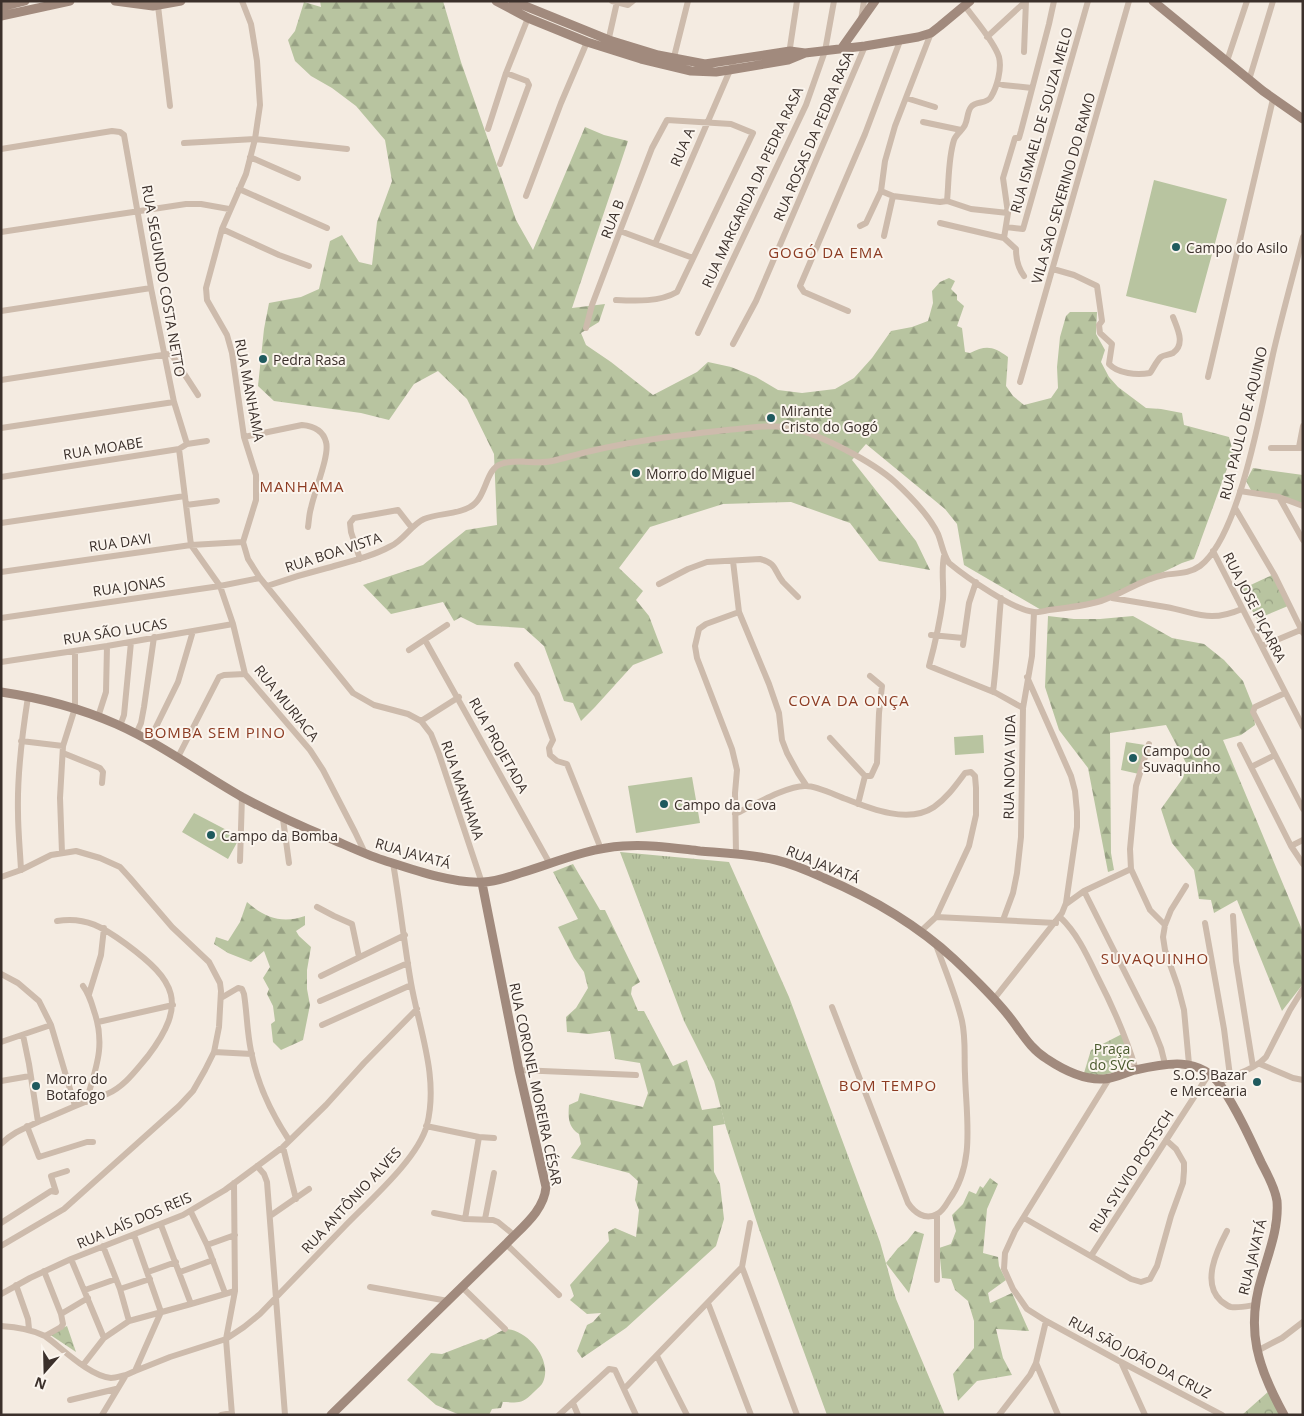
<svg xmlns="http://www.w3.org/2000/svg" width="1304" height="1416" viewBox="0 0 1304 1416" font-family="'Open Sans',sans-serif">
  <defs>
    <pattern id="grass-tufts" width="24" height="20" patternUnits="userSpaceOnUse" patternTransform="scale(1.25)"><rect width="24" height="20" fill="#b8c4a0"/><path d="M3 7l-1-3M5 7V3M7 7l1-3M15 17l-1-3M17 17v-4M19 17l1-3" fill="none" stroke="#97a083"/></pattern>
    <pattern id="forest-firs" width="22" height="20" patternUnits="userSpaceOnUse" patternTransform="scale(1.25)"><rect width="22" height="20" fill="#b8c4a0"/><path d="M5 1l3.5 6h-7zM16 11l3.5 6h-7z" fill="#97a083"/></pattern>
    <pattern id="park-crowns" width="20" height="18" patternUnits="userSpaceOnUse" patternTransform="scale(1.25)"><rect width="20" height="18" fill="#b8c4a0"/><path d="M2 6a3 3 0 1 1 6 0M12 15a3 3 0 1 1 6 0" fill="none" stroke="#97a083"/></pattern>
  </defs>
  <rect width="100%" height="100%" fill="#f4ebe1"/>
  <!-- grass -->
  <path fill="url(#grass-tufts)" d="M 620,852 L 729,862 L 789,997 L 880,1242 L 896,1299 L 945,1415 L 827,1415 L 759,1229 L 725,1124 L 714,1081 L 684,1021 Z"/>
  <!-- forest -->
  <path fill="url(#forest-firs)" d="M 320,1 L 443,1 L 461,62 L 516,220 L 533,250 L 585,127 L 604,135 L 628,141 L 572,308 L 605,304 L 599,322 L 581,333 L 586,345 L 611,362 L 653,395 L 697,372 L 708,362 L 731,367 L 756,377 L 778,390 L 802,393 L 835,389 L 854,378 L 872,358 L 891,331 L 912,327 L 928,321 L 933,303 L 932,291 L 940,282 L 949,278 L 955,281 L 951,289 L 957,295 L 957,300 L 964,306 L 957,326 L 962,328 L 965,352 L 970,353 C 986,345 993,346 1008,357 L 1006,386 L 1013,396 L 1024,405 L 1051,398 L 1058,388 L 1057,367 L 1060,337 L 1066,316 L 1070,312 L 1097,312 L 1096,334 L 1105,350 L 1101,362 L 1109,377 L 1118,387 L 1146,408 L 1161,409 L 1182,413 L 1184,425 L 1229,437 L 1233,452 L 1194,559 L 1182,563 L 1120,593 L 1083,606 L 1043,611 L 964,565 L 957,524 L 945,509 L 866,444 L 852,460 L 916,541 L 930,570 L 879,561 L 850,523 L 791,502 L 723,504 L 650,527 L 619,568 L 643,591 L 636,600 L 649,616 L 663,653 L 633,665 L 595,707 L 581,721 L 573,703 L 564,701 L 544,646 L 524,628 L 477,625 L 461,617 L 454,621 L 443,602 L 391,614 L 363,585 L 423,565 L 466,530 L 497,525 L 494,454 L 467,399 L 438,371 L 414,384 L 389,420 L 361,413 L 274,401 L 258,386 L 264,329 L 269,303 L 301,297 L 319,289 L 330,241 L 342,235 L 359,262 L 372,265 L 377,222 L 392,181 L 385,140 L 356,106 L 332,88 L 311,76 L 295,61 L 288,40 L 295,31 L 304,2 L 321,7 Z
    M 1253,468 L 1303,475 L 1303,506 L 1252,492 L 1246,481 Z
    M 1048,616 L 1074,619 L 1100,619 L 1133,616 L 1172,638 L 1204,644 L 1224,660 L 1243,681 L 1253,706 L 1255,725 L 1241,735 L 1223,740 L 1303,932 L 1303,984 L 1282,1011 L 1237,900 L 1214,913 L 1211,900 L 1199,899 L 1194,870 L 1172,843 L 1161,809 L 1183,778 L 1186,763 L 1166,725 L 1110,733 L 1111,853 L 1114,870 L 1108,872 L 1088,768 L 1059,730 L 1045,687 Z
    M 573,864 L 600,910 L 605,910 L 640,982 L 632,987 L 631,994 L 638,1011 L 644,1011 L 673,1066 L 687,1060 L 702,1110 L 721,1107 L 725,1124 L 713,1126 L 714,1172 L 720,1184 L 724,1219 L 716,1246 L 626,1328 L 582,1358 L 577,1351 L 587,1325 L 593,1322 L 601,1313 L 587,1314 L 570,1300 L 574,1296 L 570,1285 L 609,1241 L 608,1232 L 615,1228 L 636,1237 L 639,1210 L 635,1200 L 638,1181 L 629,1173 L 571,1158 L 581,1144 L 579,1134 C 568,1127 568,1117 569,1105 L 578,1101 L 580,1093 L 643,1107 L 648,1093 L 640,1063 L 615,1059 L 610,1031 L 589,1034 L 567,1032 L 566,1017 L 576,1008 L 588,988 L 584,972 L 574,958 L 558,927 L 578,919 L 553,872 Z
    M 247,902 C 265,918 282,924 305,916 L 305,925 L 296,931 L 299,936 L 311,947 L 307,970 L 307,989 L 310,1005 L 303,1040 L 281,1050 L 273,1042 L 271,1024 L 275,1021 L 273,1006 L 267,994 L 269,989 L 263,978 L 270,967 L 264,951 L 251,962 L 228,953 L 214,944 L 216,937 L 228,941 L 240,922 Z
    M 990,1178 L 998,1184 L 987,1209 L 983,1253 L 998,1257 L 999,1266 L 1006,1280 L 988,1293 L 990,1303 L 1012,1293 L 1029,1331 L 996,1329 L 1003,1358 L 1012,1375 L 977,1381 L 958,1401 L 953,1374 L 974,1348 L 974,1321 L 968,1301 L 955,1290 L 951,1279 L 942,1278 L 939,1248 L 951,1244 L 956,1231 L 952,1215 L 963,1204 L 969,1191 L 976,1194 L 980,1186 L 983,1188 Z
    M 915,1231 L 924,1234 L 909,1293 L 886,1263 L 898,1248 L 907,1241 Z
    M 505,1329 C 527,1329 553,1359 543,1382 C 542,1385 538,1388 535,1391 C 531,1395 525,1401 519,1402 C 515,1403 508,1402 503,1402 L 501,1408 L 492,1409 L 489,1415 L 460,1415 L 436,1405 L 407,1380 L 431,1353 L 442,1354 L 481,1339 L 484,1340 Z"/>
  <!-- park -->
  <path fill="url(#park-crowns)" d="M 1272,575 L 1288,606 L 1257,619 L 1240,590 Z
    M 1122,1034 L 1131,1061 C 1119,1073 1101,1078 1084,1073 L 1091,1050 Z
    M 67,1326 L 76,1352 L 49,1334 Z
    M 1269,1391 L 1282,1415 L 1242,1415 Z"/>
  <!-- pitch -->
  <path fill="#b8c4a0" d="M 1154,180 L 1227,199 L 1196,313 L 1126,296 Z
    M 983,735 L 984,753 L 955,755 L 954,737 Z
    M 1126,742 L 1145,745 L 1139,774 L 1121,770 Z
    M 692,777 L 700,823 L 636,833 L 628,786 Z
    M 194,813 L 240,837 L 228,859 L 182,832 Z"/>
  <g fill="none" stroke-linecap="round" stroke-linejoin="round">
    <!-- street -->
    <path stroke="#cdbbac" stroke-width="6" d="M 242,1 L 251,24 L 257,61 L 260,105 L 255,139 L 246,174 L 222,229 L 206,288 L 207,300 L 227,335 L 232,353 L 244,437 L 256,475 L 256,500 L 243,542 L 248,559 L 260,578 L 353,693 L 374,705 L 408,714 L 421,721 L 431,734 L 439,754 L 482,883
      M 612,1 L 628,5 L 633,1
      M 158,6 L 170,106
      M 861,20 L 864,1
      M 987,37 L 1026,1
      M 608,42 L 617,2
      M 1024,52 L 1026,1
      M 789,54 L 797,1
      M 673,61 L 688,1
      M 1227,61 L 1247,1
      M 1249,80 L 1273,1
      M 997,83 L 1003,85 L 1032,88
      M 906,98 L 935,107
      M 923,122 L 961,130
      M 488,129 L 506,73 L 528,18
      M 184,143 L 255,139 L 347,149
      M 1,149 L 112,131 L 120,132 L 124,135 L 151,288 L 174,402 L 187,444
      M 250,157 L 298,178
      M 500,164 L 529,85 L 527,81 L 506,73
      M 239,189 L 327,228
      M 881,191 L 893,196 L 940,202 L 947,201 L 971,209 L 1008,213
      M 526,196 L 561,103 L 587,42
      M 947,201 C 949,181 948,159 954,140 C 956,134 963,130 965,125 C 968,119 967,112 971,107 C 976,100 986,105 991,97 C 997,87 1002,69 999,57 C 994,41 974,19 965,6
      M 940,223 L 1004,238 L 1016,249 C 1016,259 1018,268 1024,276
      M 860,226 L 866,223 L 881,191 L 885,161 L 895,126 L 931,33
      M 1006,227 L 1023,229 L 1088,1
      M 222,229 L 279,255 L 309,266
      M 620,231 L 693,258
      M 1,232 L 186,204 L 201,204 L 229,209
      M 884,236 L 893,196
      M 1004,238 L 1008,213 L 1003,178 L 1015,138 L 1019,138 L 1021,131 L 1049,24 L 1054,1
      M 655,244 L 734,61
      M 1053,269 L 1074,275 L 1097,286 L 1102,321 L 1099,325 L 1100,333 L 1112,344 L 1109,364 C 1118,374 1137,375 1150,373 C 1153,369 1157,360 1161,357 C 1164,355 1169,355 1173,353 C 1186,344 1177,328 1173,317
      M 1,311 L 151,288
      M 848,311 L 804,292 L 800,286 L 865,134 L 900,41
      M 586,328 L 592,305 L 620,231 L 652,148 L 667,120 L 731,124 L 753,133 L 677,292 C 660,302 636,301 616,300
      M 698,333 L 806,105 L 825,51 L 834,1
      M 733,344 L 756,301 L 865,46
      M 1208,377 L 1273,99
      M 1,380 L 169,354 L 172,355 L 198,395
      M 1020,382 L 1129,1
      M 1,428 L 174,402
      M 244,437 L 302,425 C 313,426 323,430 326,442 C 330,455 314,492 311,508 C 309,514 309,521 308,527
      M 1299,447 L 1303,426
      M 1271,448 L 1303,448
      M 179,449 L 191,545 L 220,586 L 233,624 L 245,674 L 310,750 L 323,770 L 355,832 L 365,853
      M 1,477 L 179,449 L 187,444 L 207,441
      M 1240,491 L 1279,497 L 1303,506
      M 1279,497 L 1303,540
      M 186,505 L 217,501
      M 1235,508 L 1275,576 L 1303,633
      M 1,523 L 185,496
      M 1213,551 L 1303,727
      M 944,556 C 941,571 944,584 943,599 C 940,622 935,644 929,666 L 996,693 L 1023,708
      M 360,559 L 351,532 L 350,523 L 354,518 L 398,510 L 412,528
      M 733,561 L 739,612 L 769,684 L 779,713 L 782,740 L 787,753 L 798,773 L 806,785
      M 1,572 L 191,545 L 243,542
      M 659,584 L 688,569 L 707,562 L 760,559 C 777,563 774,571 783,582 C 788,587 793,592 798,597
      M 267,586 C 287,579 307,573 327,568 C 348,562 371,557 391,546 C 404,540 411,525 424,519 C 438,513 456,515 470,507 C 487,498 485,469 501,464 C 517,458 536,465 552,461 C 565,458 578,454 591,451 C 636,440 682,435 727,430 C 748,428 770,424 790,428 C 819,433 874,463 895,482 C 909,495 930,517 938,534 C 942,544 943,554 949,563 C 966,577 1013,610 1034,612 C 1038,613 1044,611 1049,610 C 1067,608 1084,606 1101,601 C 1123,594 1141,579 1164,575 C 1176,573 1189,574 1200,566 C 1240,536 1262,404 1273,354 C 1282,315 1293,276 1303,237
      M 1112,598 C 1130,601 1148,604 1166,607 C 1198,613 1209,623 1242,609
      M 1,618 L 220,586 L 260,578
      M 931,635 L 963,638
      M 425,640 L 550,864
      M 963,645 L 969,603 L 976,582
      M 1262,646 L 1303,629
      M 409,650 L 447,625
      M 1,662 L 107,646 L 233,624
      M 517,665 L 537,695 L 553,740 L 549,748 L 550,755 L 557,761 L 567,764 L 601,849
      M 993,692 C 997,661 998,630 1001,598
      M 1285,693 L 1255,707 L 1253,712 L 1303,809
      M 98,717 L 106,692 L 107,646
      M 421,721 L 459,697
      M 120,726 L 124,715 L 131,642
      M 136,734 L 141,723 L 144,707 L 154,637
      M 830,738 L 865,776 L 858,804
      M 21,741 L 63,746
      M 149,741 L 178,682 L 193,631
      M 1149,744 L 1136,786 L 1130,849 L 1131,869 L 1150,910 L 1165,925
      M 1240,745 L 1291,846 L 1303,864
      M 63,753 L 100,768 L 103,772 L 102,783
      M 178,757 L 219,677 L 224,675 L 245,674
      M 1251,767 L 1275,755
      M 865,776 L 871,776 L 877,763 L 879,713 L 882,686 L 870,676
      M 735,814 C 752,806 788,785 806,786 C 817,786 835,795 846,799 C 871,809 909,824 934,807 C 947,798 956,785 965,773 L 971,772 L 975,776 L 976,788 L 976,815 L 969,846 L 936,917 L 920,932
      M 283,819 L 289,863
      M 1291,846 L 1303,840
      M 62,853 L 60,798 L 63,746 L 75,708 L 75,651
      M 736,854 L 735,793 L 737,770 L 732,749 L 697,658 L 695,646 L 699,629 L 706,624 L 739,612
      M 240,861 L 242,796
      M 21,870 C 20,850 18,831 18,812 C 17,773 22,735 28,697
      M 1,877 L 21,870 L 51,855 L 76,851 L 100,858 L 120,867 L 130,878 L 172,927 L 209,962 L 220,983 L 221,991 L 219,1027 L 214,1052 L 205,1070 L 193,1091 L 179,1106 L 64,1209 L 1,1246
      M 1186,886 L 1171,910 L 1165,925 L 1163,937 L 1165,950 L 1178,987 L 1184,1010 L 1189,1064
      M 1084,891 L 1153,1028 L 1161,1048 L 1165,1064
      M 1066,904 L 1084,891 L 1131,869
      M 317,907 L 334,916 L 352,924 L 359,957
      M 1233,916 L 1236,961 L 1253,1067
      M 936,917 L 1056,923
      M 1060,917 C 1077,933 1087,955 1097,976 C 1113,1007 1126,1036 1136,1070
      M 1003,920 L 1013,893 L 1017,873 L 1021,837 L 1023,708 L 1032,656 L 1034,612
      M 1205,923 L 1224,1029 L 1230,1076
      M 1,974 L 18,983 L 39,1001 L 51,1025 L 75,1106
      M 321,976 L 405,935
      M 83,986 C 89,994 91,1001 94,1011 C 106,1045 96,1068 86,1102
      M 89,994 L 101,955 L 104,928
      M 221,998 L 238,988 L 242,989 L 244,994 C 247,1013 247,1032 251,1051 C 257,1083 271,1113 289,1140
      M 994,999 L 1062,913 L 1066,903 L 1077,827 L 1077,812 L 1075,791 L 1071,776 L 1027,677
      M 320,1001 L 408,963
      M 832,1007 L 908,1203 C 914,1212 925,1221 937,1214 C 942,1212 946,1205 949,1200 C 976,1164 966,1116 965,1074 C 964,1056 966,1039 962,1021 C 956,995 945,970 936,945
      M 98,1022 L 173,1005
      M 322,1025 L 411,985
      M 23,1035 L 29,1064 L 38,1122
      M 1,1042 L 51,1025
      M 214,1052 L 252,1054
      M 1260,1064 L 1293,1078 L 1303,1080
      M 519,1070 L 636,1075
      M 1109,1079 L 1015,1231 L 1005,1253 L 1004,1269 L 1013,1289 L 1027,1309 L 1046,1321 L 1121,1362 L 1222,1415
      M 1,1081 L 30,1076
      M 1219,1083 C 1234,1074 1254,1070 1266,1057 L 1290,1010 L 1303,989
      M 27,1126 L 39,1157 L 87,1142 L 93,1142
      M 426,1126 L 479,1137 L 494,1138
      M 1,1144 C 13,1132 25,1128 40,1121 C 55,1115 70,1108 85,1102 C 92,1099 100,1098 107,1094 C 124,1087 136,1070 148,1056 C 188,1003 176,981 126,944 C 104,928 86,916 57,921
      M 283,1147 L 296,1199
      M 257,1166 L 264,1174 L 267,1182 L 285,1415
      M 191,1212 L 207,1245 L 225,1293
      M 434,1213 L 465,1219 L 493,1220 L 498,1222 L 514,1235
      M 937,1214 L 937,1280
      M 270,1216 L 309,1189
      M 1024,1218 L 1131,1279 L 1141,1282 L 1150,1279 L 1157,1266 L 1171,1216 L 1183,1183 L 1184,1171 L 1184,1163 L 1176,1149 L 1166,1140
      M 465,1219 L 479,1137
      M 485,1219 L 494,1173
      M 1,1223 L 51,1191 L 56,1192 L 51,1176 L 67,1171
      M 161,1225 L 191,1304
      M 1227,1231 C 1217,1250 1201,1283 1221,1301 C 1224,1303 1227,1306 1231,1307 C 1239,1308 1248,1306 1255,1305
      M 134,1235 L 161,1312
      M 506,1244 L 559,1295
      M 207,1245 L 235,1235
      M 103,1246 L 120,1289 L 129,1321
      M 1091,1256 L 1209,1074
      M 71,1259 L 104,1338
      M 742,1267 L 797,1415
      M 44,1271 L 61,1314 L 63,1324 L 61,1327 L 45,1336
      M 148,1272 L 176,1262
      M 180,1272 L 213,1260
      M 16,1285 L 28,1319 L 29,1329
      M 370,1287 L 448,1301
      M 462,1287 L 505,1329
      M 120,1289 L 150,1279
      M 85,1290 L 116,1279
      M 1,1294 L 30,1278 L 71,1259 L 183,1215 L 225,1190 L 283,1147 L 326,1105 L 364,1063 L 417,1009
      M 708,1303 L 751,1415
      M 61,1314 L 88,1298
      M 1,1326 C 17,1327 31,1329 45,1336 C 62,1348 89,1376 111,1378 C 116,1378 121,1376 126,1375
      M 1257,1351 L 1282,1338 L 1303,1322
      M 657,1356 L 687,1415
      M 1121,1362 L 1145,1415
      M 1036,1363 L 1058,1415
      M 83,1365 L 104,1338 L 129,1321 L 191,1304 L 235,1291
      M 135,1371 L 170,1357 L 226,1339 L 244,1327 L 260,1314 C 288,1285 316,1256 344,1227 C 369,1201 418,1159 427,1125 C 439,1077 419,1029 411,983 C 404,943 400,903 393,863
      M 624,1389 L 742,1267 L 750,1223
      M 70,1400 L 116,1389
      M 573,1403 L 578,1415
      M 102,1415 L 126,1375 L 135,1371 L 161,1312
      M 221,1415 L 232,1413
      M 232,1415 L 226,1339 L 235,1291 L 234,1183
      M 559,1415 L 609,1369 L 615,1370 L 636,1415
      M 999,1415 L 1030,1375 L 1036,1363 L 1046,1321"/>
    <!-- secondary -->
    <path stroke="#a18a7d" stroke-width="9" d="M 115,1 L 153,6 L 181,1
      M 496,1 L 528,18 L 587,42 L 641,59 L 691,71 L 716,72 L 729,70 L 788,60 L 805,53
      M 513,1 L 609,40 L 658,55 L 705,64 L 790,51 L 805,53 L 865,46 L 918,37 L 931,33 L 940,26 L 970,1
      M 1153,1 L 1263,91 L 1303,119
      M 1,7 L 25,1
      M 1,16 L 70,1
      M 841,49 L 875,1
      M 1,692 C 41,698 80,708 116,724 C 161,744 200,773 242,797 C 270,812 298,825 327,837 C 346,845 364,854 383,860 C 411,869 453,884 483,882 C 497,882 511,876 524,872 C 556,862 589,848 623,846 C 649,844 674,848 700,851 C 725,853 751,854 776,860 C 793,864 809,871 824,878 C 871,898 916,924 954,959 C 973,977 992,995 1008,1015 C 1021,1031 1029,1048 1047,1059 C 1062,1069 1084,1080 1103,1079 C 1114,1079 1124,1073 1135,1070 C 1166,1063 1200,1056 1221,1086 C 1237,1110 1249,1136 1261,1162 C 1267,1174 1275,1187 1277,1201 C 1279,1227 1269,1252 1262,1276 C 1245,1330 1258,1368 1284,1415
      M 331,1415 L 506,1244 C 522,1227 544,1211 546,1187 L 519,1070 L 482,883"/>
  </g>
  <!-- markers -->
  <g fill="#1f5a5e" stroke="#fbf5ee" stroke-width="2">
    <circle cx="1176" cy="247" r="5"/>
    <circle cx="263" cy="359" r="5"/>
    <circle cx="771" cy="418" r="5"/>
    <circle cx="636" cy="473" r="5"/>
    <circle cx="1133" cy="758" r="5"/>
    <circle cx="664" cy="804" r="5"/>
    <circle cx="211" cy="835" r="5"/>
    <circle cx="1257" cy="1082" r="5"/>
    <circle cx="36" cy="1086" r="5"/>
  </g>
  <g text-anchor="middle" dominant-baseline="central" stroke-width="4" stroke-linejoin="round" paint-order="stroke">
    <!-- street labels -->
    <g font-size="14" fill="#3b302b" stroke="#fbf5ee">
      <text transform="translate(1041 120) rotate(-74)">RUA ISMAEL DE SOUZA MELO</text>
      <text transform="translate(813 136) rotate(-67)">RUA ROSAS DA PEDRA RASA</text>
      <text transform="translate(682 147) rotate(-67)">RUA A</text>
      <text transform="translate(752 187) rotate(-65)">RUA MARGARIDA DA PEDRA RASA</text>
      <text transform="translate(1063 188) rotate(-74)">VILA SAO SEVERINO DO RAMO</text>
      <text transform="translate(612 219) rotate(-69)">RUA B</text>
      <text transform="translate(164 281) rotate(80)">RUA SEGUNDO COSTA NETTO</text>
      <text transform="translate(250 390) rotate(79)">RUA MANHAMA</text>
      <text transform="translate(1243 423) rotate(-76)">RUA PAULO DE AQUINO</text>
      <text transform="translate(103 448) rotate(-9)">RUA MOABE</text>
      <text transform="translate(120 542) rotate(-8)">RUA DAVI</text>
      <text transform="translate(333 552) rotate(-18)">RUA BOA VISTA</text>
      <text transform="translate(129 586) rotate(-8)">RUA JONAS</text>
      <text transform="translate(1255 607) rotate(63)">RUA JOSE PIÇARRA</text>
      <text transform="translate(115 631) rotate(-9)">RUA SÃO LUCAS</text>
      <text transform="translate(287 703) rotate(51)">RUA MURIACA</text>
      <text transform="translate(499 745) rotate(61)">RUA PROJETADA</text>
      <text transform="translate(1009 767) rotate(-89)">RUA NOVA VIDA</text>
      <text transform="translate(463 790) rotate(71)">RUA MANHAMA</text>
      <text transform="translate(413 853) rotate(16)">RUA JAVATÁ</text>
      <text transform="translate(823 864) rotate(22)">RUA JAVATÁ</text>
      <text transform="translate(536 1084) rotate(78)">RUA CORONEL MOREIRA CÉSAR</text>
      <text transform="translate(1131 1171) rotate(-57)">RUA SYLVIO POSTSCH</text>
      <text transform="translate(351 1200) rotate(-47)">RUA ANTÔNIO ALVES</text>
      <text transform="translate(134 1220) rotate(-23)">RUA LAÍS DOS REIS</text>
      <text transform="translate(1252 1257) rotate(-76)">RUA JAVATÁ</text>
      <text transform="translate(1140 1357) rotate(28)">RUA SÃO JOÃO DA CRUZ</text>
    </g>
    <!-- poi labels -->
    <g font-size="14" fill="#3b302b" stroke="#fbf5ee" text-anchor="start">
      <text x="1186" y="247">Campo do Asilo</text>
      <text x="273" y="359">Pedra Rasa</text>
      <text x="781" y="410">Mirante<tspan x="781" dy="16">Cristo do Gogó</tspan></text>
      <text x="646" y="473">Morro do Miguel</text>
      <text x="1143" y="750">Campo do<tspan x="1143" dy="16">Suvaquinho</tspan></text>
      <text x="674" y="804">Campo da Cova</text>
      <text x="221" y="835">Campo da Bomba</text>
      <text x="1247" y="1074" text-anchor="end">S.O.S Bazar<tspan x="1247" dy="16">e Mercearia</tspan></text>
      <text x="46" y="1078">Morro do<tspan x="46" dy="16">Botafogo</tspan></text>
    </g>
    <!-- park labels -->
    <g font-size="14" fill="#4a5a2e" stroke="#fbf5ee">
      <text x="1112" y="1048">Praça<tspan x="1112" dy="16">do SVC</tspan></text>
    </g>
    <!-- neighbourhood labels -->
    <g font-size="15" letter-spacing="1" fill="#8c3b22" stroke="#fbf5ee">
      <text x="826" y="252">GOGÓ DA EMA</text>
      <text x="302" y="486">MANHAMA</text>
      <text x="849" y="700">COVA DA ONÇA</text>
      <text x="215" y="732">BOMBA SEM PINO</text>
      <text x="1155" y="958">SUVAQUINHO</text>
      <text x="888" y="1085">BOM TEMPO</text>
    </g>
  </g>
  <!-- border -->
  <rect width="1304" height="1416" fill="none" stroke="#3b302b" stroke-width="5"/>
  <!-- north arrow -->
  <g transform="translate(45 1371) rotate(200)" stroke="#fbf5ee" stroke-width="4" paint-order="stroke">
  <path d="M0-4L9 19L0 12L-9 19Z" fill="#3b302b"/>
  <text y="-8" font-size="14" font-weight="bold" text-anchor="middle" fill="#3b302b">N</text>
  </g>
</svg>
